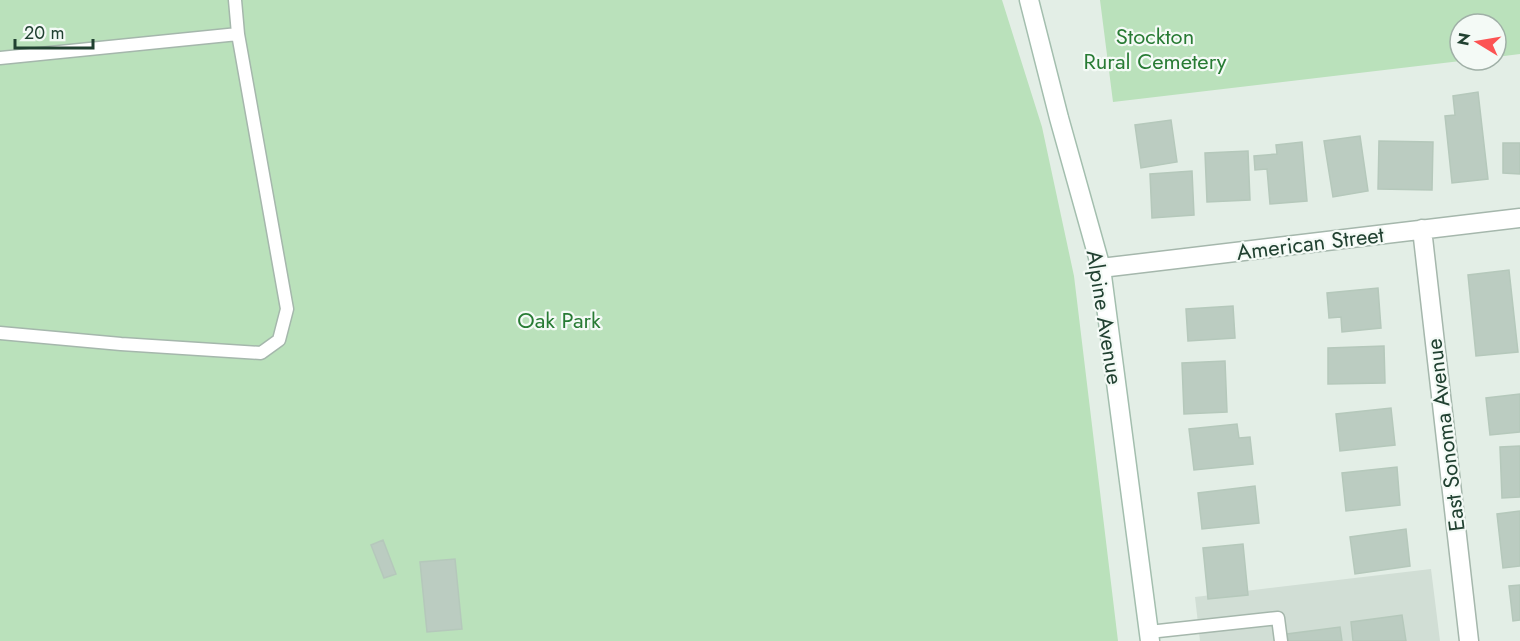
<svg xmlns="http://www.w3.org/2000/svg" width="1520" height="641" viewBox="0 0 1520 641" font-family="Jost,sans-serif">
  <rect width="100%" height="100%" fill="#e3eee6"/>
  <!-- built -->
  <path fill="#d1ded5" d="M 1431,569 L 1440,641 L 1200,641 L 1195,597 Z"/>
  <!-- green -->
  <path fill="#bae1bb" d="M 0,0 L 1002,0 L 1042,127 L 1074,276 L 1118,641 L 0,641 Z
    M 1100,0 L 1520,0 L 1520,54 L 1496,57 L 1496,24 L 1460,24 L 1460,60 L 1469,60 L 1113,102 Z"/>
  <!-- building -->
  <path fill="#bbccc1" stroke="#b5c8bb" stroke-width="1.5" d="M 1478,92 L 1488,179 L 1452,183 L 1445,116 L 1455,115 L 1453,96 Z
    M 1171,120 L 1177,162 L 1141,168 L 1135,125 Z
    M 1360,136 L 1368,191 L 1333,197 L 1324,141 Z
    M 1379,141 L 1433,142 L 1432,190 L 1378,189 Z
    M 1302,142 L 1307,201 L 1270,204 L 1267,169 L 1255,170 L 1254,156 L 1277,154 L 1276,145 Z
    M 1503,143 L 1520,143 L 1520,174 L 1503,173 Z
    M 1248,151 L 1250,200 L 1207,202 L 1205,153 Z
    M 1192,171 L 1194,215 L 1152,218 L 1150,174 Z
    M 1509,270 L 1518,352 L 1476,356 L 1468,275 Z
    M 1378,288 L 1381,328 L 1342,332 L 1341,317 L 1329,318 L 1327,293 Z
    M 1233,306 L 1235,338 L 1188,341 L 1186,309 Z
    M 1384,346 L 1385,383 L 1328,384 L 1328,348 Z
    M 1225,361 L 1227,412 L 1184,414 L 1182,363 Z
    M 1520,394 L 1520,432 L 1490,435 L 1486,398 Z
    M 1391,408 L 1395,445 L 1340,451 L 1336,414 Z
    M 1237,424 L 1239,438 L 1250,437 L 1253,464 L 1194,470 L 1189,429 Z
    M 1520,446 L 1520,497 L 1502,498 L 1500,447 Z
    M 1397,467 L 1400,505 L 1346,511 L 1342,473 Z
    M 1255,486 L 1259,523 L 1202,529 L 1198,493 Z
    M 1520,511 L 1520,566 L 1503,568 L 1497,514 Z
    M 1406,529 L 1410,566 L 1355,574 L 1350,537 Z
    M 383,540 L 396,574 L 384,578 L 371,545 Z
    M 1243,544 L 1248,595 L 1208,599 L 1203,548 Z
    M 455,559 L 462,629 L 427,632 L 420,562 Z
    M 1520,585 L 1520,620 L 1513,621 L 1509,586 Z
    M 1402,615 L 1406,641 L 1353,641 L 1351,622 Z
    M 1340,627 L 1342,641 L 1288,641 L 1287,634 Z"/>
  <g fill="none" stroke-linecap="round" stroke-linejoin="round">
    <defs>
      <path id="lane" d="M 0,58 L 238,34 L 235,0
        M 0,333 L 121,344 L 261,353 L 279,340 L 287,309 L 238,34
        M 1149,632 L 1278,618 L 1281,641"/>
      <path id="street" d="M 1422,229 L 1469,641
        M 1101,268 L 1520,218"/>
      <path id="secondary" d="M 1029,0 L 1059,118 L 1101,268 L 1150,641"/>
    </defs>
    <!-- lane casing -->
    <use href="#lane" stroke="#a5b7ac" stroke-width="15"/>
    <!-- street casing -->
    <use href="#street" stroke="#a5b7ac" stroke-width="21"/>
    <!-- secondary casing -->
    <use href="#secondary" stroke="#a3beae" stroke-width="21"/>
    <!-- lane -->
    <use href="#lane" stroke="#fff" stroke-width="12"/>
    <!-- street -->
    <use href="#street" stroke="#fff" stroke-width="18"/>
    <!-- secondary -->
    <use href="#secondary" stroke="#fff" stroke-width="18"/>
  </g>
  <g text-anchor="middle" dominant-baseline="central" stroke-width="4.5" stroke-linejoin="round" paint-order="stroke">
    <!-- park labels -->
    <g font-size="22" fill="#287b34" stroke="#f4faf6">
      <text x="1155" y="36">Stockton<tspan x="1155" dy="25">Rural Cemetery</tspan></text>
      <text x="559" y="320">Oak Park</text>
    </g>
    <!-- street labels -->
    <g font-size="22" fill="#214131" stroke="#f4faf6">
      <text transform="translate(1310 243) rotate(-7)">American Street</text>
      <text transform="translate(1105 317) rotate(81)">Alpine Avenue</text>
      <text transform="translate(1445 435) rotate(-97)">East Sonoma Avenue</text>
    </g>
  </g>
  <!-- north arrow -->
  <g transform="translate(1478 42) rotate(281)"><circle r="28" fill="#f4faf6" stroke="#a0b0a7" stroke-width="1.5"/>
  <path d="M0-4.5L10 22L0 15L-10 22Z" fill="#fc5353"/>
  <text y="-9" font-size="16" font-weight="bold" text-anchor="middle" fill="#214131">N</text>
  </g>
  <!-- scale -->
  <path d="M15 39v9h78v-9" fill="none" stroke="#214131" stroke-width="3"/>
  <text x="24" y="39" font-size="18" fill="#214131" stroke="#f4faf6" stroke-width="4.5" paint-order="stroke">20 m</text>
</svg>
